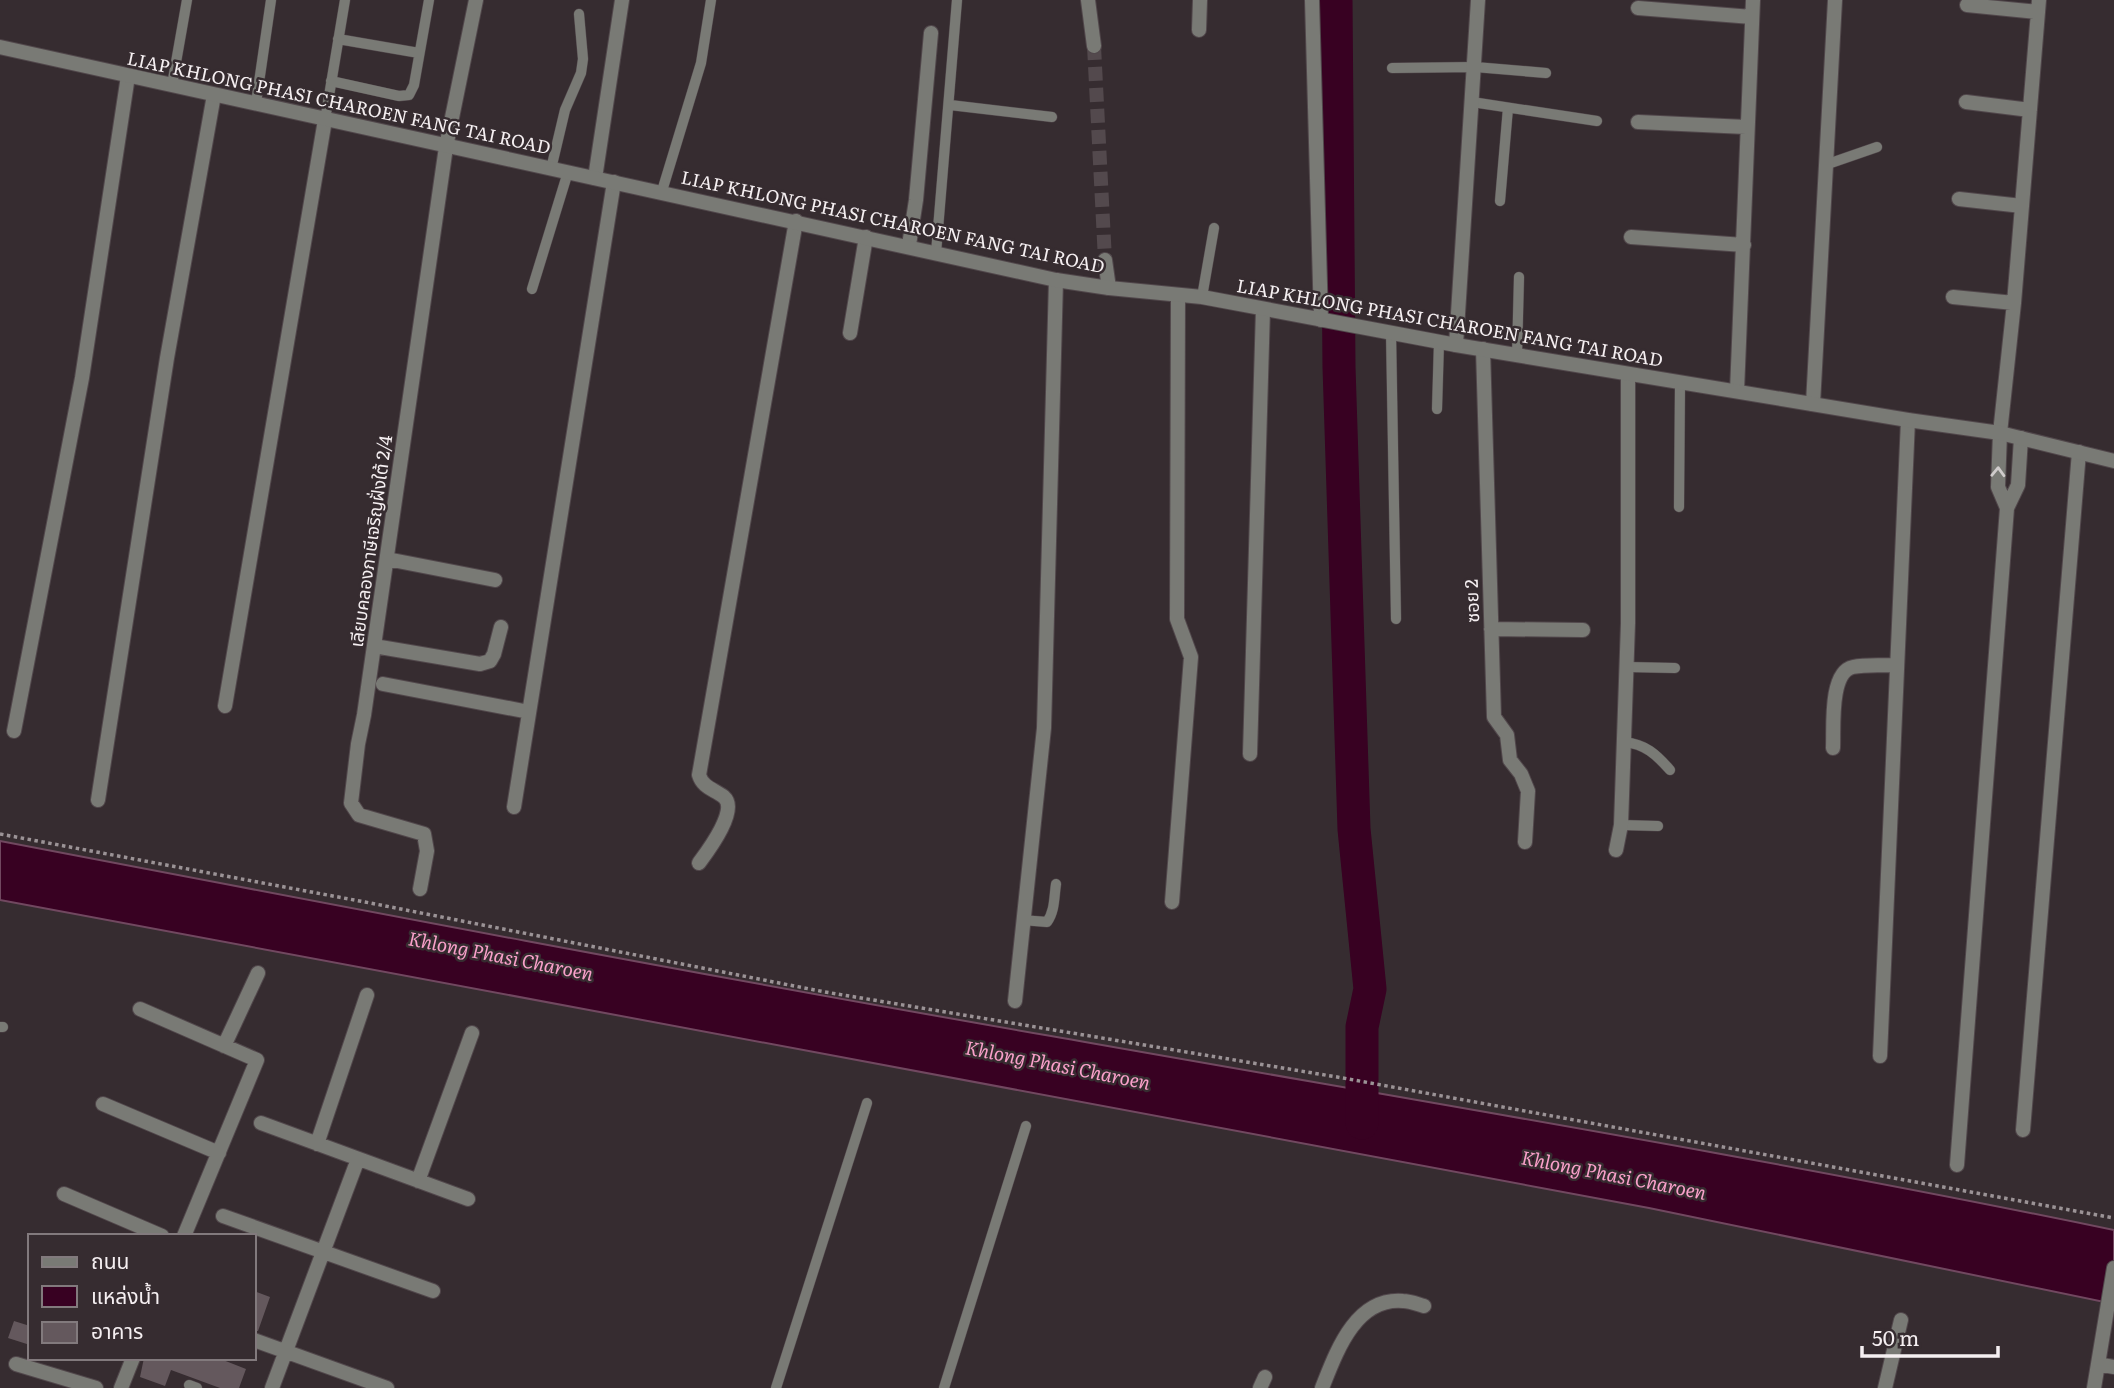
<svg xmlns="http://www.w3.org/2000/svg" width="2114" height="1388" viewBox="0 0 2114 1388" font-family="Literata,'Noto Sans Thai',serif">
  <rect width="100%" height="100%" fill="#362c30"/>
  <!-- water -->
  <path fill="#380122" stroke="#714860" stroke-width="2" d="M 0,841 C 350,908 700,975 1051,1036 C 1406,1099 1762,1157 2114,1230 L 2114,1304 L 1649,1208 L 0,900 Z"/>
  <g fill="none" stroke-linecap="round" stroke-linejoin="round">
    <!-- river -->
    <path stroke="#380122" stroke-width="33" d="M 1336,0 L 1339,367 L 1354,829 L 1370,989 L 1362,1027 L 1362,1123"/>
  </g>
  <!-- building -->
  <path fill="#64585d" d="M 254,1291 L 270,1297 L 258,1331 L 254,1331 Z
    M 14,1321 L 30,1326 L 30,1345 L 8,1338 Z
    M 144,1358 L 218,1358 L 246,1369 L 239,1388 L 220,1388 L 171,1370 L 165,1386 L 140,1377 Z"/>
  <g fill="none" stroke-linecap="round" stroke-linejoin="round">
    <!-- minor-tunnel -->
    <path stroke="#53494d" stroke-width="14" stroke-dasharray="14 7" stroke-linecap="butt" d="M 1094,46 L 1105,260"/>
    <defs>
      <path id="service" d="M 338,39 L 419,53
        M 1392,68 L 1475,67 L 1546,73
        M 331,81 L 399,96 L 409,95 L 414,85 L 429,0
        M 172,85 L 187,0
        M 1472,102 L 1597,121
        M 256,103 L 271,0
        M 950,105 L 1052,117
        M 325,120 L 345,0
        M 1825,165 L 1877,147
        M 551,169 L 565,110 L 581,73 L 583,59 L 579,14
        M 662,191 L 701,63 L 711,0
        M 1500,201 L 1508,108
        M 936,253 L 957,0
        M 532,289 L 568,172
        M 1202,297 L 1214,228
        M 1391,332 L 1396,619
        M 1517,355 L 1519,277
        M 1437,409 L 1439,342
        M 1679,507 L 1680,383
        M 1627,667 L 1675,668
        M 1624,742 C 1645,744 1656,754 1670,770
        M 1621,825 L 1658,826
        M 1022,920 L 1047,922 C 1055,911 1054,897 1056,884
        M 0,1027 L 3,1027
        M 189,1385 L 197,1388
        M 776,1388 L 867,1103
        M 944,1388 L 1026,1126"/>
      <path id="minor" d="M 1088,0 L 1094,46
        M 1312,0 L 1321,320
        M 1967,5 L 2038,12
        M 1638,8 L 1752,17
        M 1199,30 L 1200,0
        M 1966,102 L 2030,110
        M 1638,122 L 1746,127
        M 595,178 L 622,0
        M 1959,199 L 2022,206
        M 1631,237 L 1744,245
        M 909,245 L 916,200 L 931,33
        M 1105,260 L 1109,288
        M 1953,297 L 2014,303
        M 850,333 L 866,237
        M 1456,345 L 1478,0
        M 1483,349 L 1494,717 L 1507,735 L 1510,760 L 1521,774 L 1528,791 L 1525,842
        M 1737,391 L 1753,0
        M 1813,404 L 1835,0
        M 2007,508 L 1998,487 L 2000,433 L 2014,303 L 2039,0
        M 387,559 L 495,580
        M 1491,629 L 1583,630
        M 374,646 L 480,664 L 490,661 L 494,654 L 501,627
        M 383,684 L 529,712
        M 225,706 L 325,120
        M 14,731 L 82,378 L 128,76
        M 1833,748 C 1834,729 1829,672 1853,667 C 1867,664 1883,666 1897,665
        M 1250,754 L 1263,309
        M 98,800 L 167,358 L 214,95
        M 514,807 L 614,182
        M 1616,850 L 1621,825 L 1628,623 L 1628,374
        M 699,863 C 707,852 739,810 724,797 C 714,789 703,788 699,775 L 796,221
        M 420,889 L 427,851 L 424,834 L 359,815 L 351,803 L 358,744 L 364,715 L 446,147 L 476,0
        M 1172,902 L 1191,657 L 1177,619 L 1178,295
        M 1015,1001 L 1044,728 L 1056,280
        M 140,1009 L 257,1060 L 184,1236
        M 224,1046 L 258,973
        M 1880,1056 L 1908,420
        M 103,1104 L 219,1153
        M 261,1123 L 468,1199
        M 2023,1130 L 2079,452
        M 317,1144 L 367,995
        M 1957,1165 L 2007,508 L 2018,485 L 2021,438
        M 418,1181 L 472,1033
        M 64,1194 L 162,1236
        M 223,1216 L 433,1291
        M 254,1340 L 387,1388
        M 16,1364 L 96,1388
        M 2098,1364 L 2114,1367
        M 121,1388 L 133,1358
        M 272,1388 L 358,1159
        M 1260,1388 L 1265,1377
        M 1322,1388 C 1336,1353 1355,1297 1403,1301 C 1410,1301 1417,1304 1424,1306
        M 1885,1388 L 1901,1320
        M 2094,1388 L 2114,1268"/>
      <path id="tertiary" d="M 0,47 C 352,126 705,200 1056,280 L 1109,288 L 1202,297 L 1456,345 L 1908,420 L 2000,433 L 2114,461"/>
    </defs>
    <!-- service casing -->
    <use href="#service" stroke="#51474b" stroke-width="11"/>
    <!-- minor casing -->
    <use href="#minor" stroke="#51474b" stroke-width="16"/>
    <!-- tertiary casing -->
    <use href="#tertiary" stroke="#51474b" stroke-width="16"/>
    <!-- path -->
    <path stroke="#9b9396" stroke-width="3.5" stroke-dasharray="3.5 3.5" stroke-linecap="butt" d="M 0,834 L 365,902 L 825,992 L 1343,1078 L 2114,1218"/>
    <!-- service -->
    <use href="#service" stroke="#797a75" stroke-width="10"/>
    <!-- minor -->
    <use href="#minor" stroke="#797a75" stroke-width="14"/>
    <!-- tertiary -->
    <use href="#tertiary" stroke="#797a75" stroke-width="14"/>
  </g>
  <!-- one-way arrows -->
  <defs><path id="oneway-chevron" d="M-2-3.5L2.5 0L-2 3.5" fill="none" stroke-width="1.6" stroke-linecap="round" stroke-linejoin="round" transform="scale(1.75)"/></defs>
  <use stroke="#d0cccc" href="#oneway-chevron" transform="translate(1998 472) rotate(-88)"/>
  <g text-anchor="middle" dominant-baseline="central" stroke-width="5" stroke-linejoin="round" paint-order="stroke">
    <!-- street labels -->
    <g font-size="18" fill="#f5eff1" stroke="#362c30">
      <text transform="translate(339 102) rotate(12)">LIAP KHLONG PHASI CHAROEN FANG TAI ROAD</text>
      <text transform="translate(893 221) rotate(12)">LIAP KHLONG PHASI CHAROEN FANG TAI ROAD</text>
      <text transform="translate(1450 322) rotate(10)">LIAP KHLONG PHASI CHAROEN FANG TAI ROAD</text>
      <text transform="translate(370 541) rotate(-82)">เลียบคลองภาษีเจริญฝั่งใต้ 2/4</text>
      <text transform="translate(1471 601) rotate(-92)">ซอย 2</text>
    </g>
    <!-- water labels -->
    <g font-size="19" font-style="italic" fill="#f9a0ca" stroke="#362c30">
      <text transform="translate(501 955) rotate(11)">Khlong Phasi Charoen</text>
      <text transform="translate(1058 1064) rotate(11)">Khlong Phasi Charoen</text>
      <text transform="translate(1614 1174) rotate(11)">Khlong Phasi Charoen</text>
    </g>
  </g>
  <!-- legend -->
  <rect x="28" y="1234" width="228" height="126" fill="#362c30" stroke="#827a7d" stroke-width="2"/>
  <rect x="42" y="1257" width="35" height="10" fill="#797a75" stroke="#827a7d" stroke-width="2"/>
  <text x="91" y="1269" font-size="21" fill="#f5eff1">ถนน</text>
  <rect x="42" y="1286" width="35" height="21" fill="#380122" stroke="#827a7d" stroke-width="2"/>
  <text x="91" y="1304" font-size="21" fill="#f5eff1">แหล่งน้ำ</text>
  <rect x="42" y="1322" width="35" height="21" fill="#64585d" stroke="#827a7d" stroke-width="2"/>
  <text x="91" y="1339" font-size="21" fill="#f5eff1">อาคาร</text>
  <!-- scale -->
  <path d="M1862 1346v10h136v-10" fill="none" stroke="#f5eff1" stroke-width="3.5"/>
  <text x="1872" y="1346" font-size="21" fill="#f5eff1" stroke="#362c30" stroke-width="5" paint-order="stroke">50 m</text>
</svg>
